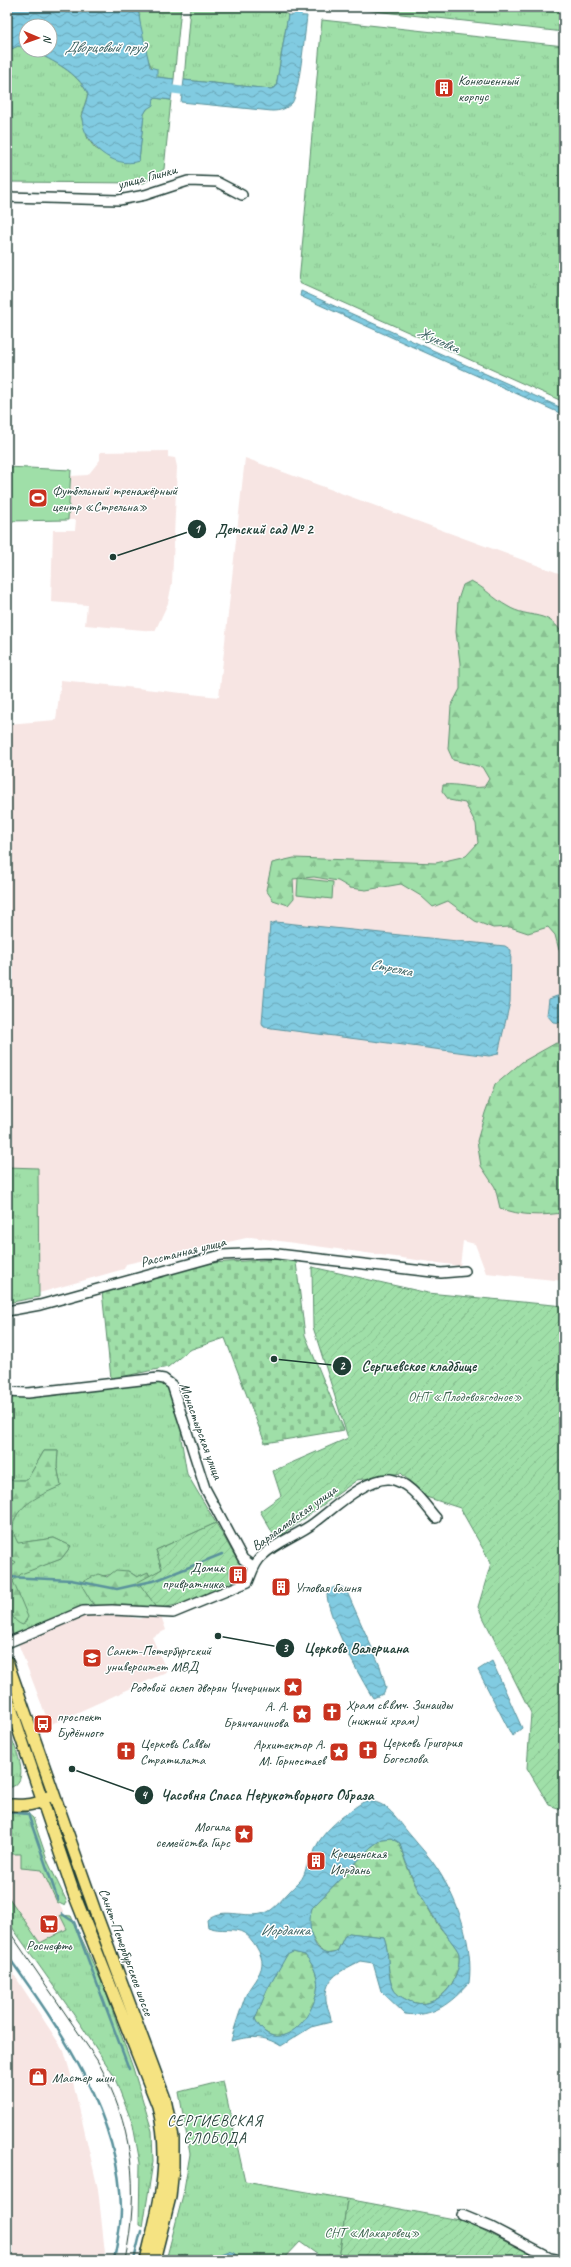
<svg xmlns="http://www.w3.org/2000/svg" width="571" height="2267" viewBox="0 0 571 2267" font-family="Caveat,sans-serif">
  <defs>
    <pattern id="grass-tufts" width="24" height="20" patternUnits="userSpaceOnUse"><rect width="24" height="20" fill="#9fdfa8"/><path d="M3 7l-1-3M5 7V3M7 7l1-3M15 17l-1-3M17 17v-4M19 17l1-3" fill="none" stroke="#88c091"/></pattern>
    <pattern id="forest-firs" width="22" height="20" patternUnits="userSpaceOnUse"><rect width="22" height="20" fill="#9fdfa8"/><path d="M5 1l3.5 6h-7zM16 11l3.5 6h-7z" fill="#88c091"/></pattern>
    <pattern id="cemetery-stones" width="16" height="16" patternUnits="userSpaceOnUse"><rect width="16" height="16" fill="#9fdfa8"/><path d="M2 7V4a2 2 0 0 1 4 0v3zM10 15v-3a2 2 0 0 1 4 0v3z" fill="#88c091"/></pattern>
    <pattern id="garden-furrows" width="10" height="10" patternUnits="userSpaceOnUse"><rect width="10" height="10" fill="#9fdfa8"/><path d="M-1 1l2-2M0 10L10 0M9 11l2-2" fill="none" stroke="#88c091"/></pattern>
    <pattern id="water-waves" width="16" height="10" patternUnits="userSpaceOnUse"><rect width="16" height="10" fill="#81cbe1"/><path d="M0 5q4-4 8 0t8 0" fill="none" stroke="#69a6b7"/></pattern>
  </defs>
  <rect width="100%" height="100%" fill="#fff"/>
  <filter id="ink" filterUnits="userSpaceOnUse"><feTurbulence type="fractalNoise" baseFrequency=".025" numOctaves="2"/><feDisplacementMap in="SourceGraphic" scale="8" xChannelSelector="R" yChannelSelector="G"/><feConvolveMatrix kernelMatrix="1 2 1 2 8 2 1 2 1" color-interpolation-filters="sRGB"/></filter>
  <g filter="url(#ink)">
    <!-- built -->
    <path fill="#f7e5e3" d="M 168,451 L 168,457 L 175,458 L 177,467 L 172,583 L 168,603 L 155,631 L 85,625 L 87,605 L 51,602 L 53,530 L 75,530 L 76,520 L 68,520 L 71,476 L 88,475 L 100,460 L 100,452 Z
      M 245,458 L 564,575 L 564,1281 L 486,1273 L 475,1244 L 463,1241 L 460,1266 L 251,1237 L 126,1264 L 124,1269 L 39,1293 L 7,1298 L 7,724 L 56,720 L 61,680 L 219,697 Z
      M 83,1614 L 112,1614 L 139,1619 L 157,1614 L 162,1619 L 166,1630 L 152,1637 L 167,1672 L 47,1726 L 46,1716 L 18,1643 Z
      M 7,1850 L 22,1851 L 42,1869 L 72,1930 L 40,1947 L 7,1898 Z
      M 7,1964 L 64,2051 L 73,2082 L 98,2189 L 105,2253 L 99,2260 L 7,2260 Z"/>
    <!-- grass -->
    <path fill="url(#grass-tufts)" stroke="#5f8e6e" fill-rule="evenodd" d="M 138,7 L 181,7 L 174,79 L 157,77 C 144,58 140,30 138,7 Z
      M 190,7 L 245,7 L 283,12 L 288,15 L 276,87 L 271,89 L 184,80 Z
      M 338,7 L 564,7 L 564,32 Z
      M 322,20 L 564,46 L 564,402 L 299,283 Z
      M 18,46 L 25,46 L 26,50 L 32,50 C 54,62 76,71 88,94 L 81,116 L 88,139 L 95,148 L 108,156 L 139,161 L 144,114 L 154,98 L 171,100 L 164,169 L 144,183 L 7,182 L 7,51 Z
      M 7,1167 L 38,1168 L 39,1297 L 7,1303 Z
      M 154,1381 L 162,1383 L 169,1387 L 182,1423 L 181,1438 L 187,1474 L 216,1523 L 156,1550 L 162,1569 L 150,1576 L 148,1573 L 137,1577 L 128,1571 C 115,1575 90,1576 81,1583 L 88,1589 L 97,1602 L 13,1635 L 7,1616 L 7,1396 L 85,1391 ZM 44,1451 L 58,1451 L 57,1466 L 61,1486 L 29,1499 L 22,1508 L 18,1480 L 27,1480 ZM 54,1538 L 71,1546 L 61,1559 L 30,1570 L 26,1542 Z
      M 7,1727 C 13,1743 35,1785 7,1788 Z
      M 7,1812 L 27,1813 L 33,1818 L 48,1862 L 67,1902 L 65,1906 L 57,1902 L 42,1870 L 21,1868 L 21,1854 L 7,1854 Z
      M 7,1895 L 40,1943 L 67,1929 L 60,1915 L 71,1916 L 104,1987 L 133,2068 L 152,2131 L 153,2162 L 143,2227 L 139,2225 L 140,2163 L 133,2125 L 114,2076 L 81,2025 L 7,1920 Z
      M 223,2081 L 245,2181 L 347,2199 L 339,2260 L 325,2260 L 300,2242 L 283,2260 L 166,2260 L 183,2195 L 190,2154 L 179,2092 Z"/>
    <!-- forest -->
    <path fill="url(#forest-firs)" stroke="#5f8e6e" d="M 471,581 C 485,588 494,599 507,606 C 529,620 550,608 564,637 L 564,952 L 559,950 L 555,935 L 548,927 L 528,933 L 510,927 L 493,928 L 475,921 L 448,901 L 433,907 L 421,896 L 401,884 L 366,890 L 350,888 L 338,881 L 314,877 L 293,879 L 294,898 L 288,905 L 273,900 L 266,890 L 272,863 L 294,858 L 436,863 L 466,856 L 478,843 L 476,824 L 465,803 L 449,800 L 442,791 L 443,785 C 458,783 469,789 484,787 L 489,779 L 482,767 L 453,760 L 448,749 L 451,706 L 460,689 L 460,663 L 456,632 L 458,600 L 463,585 Z
      M 556,1043 L 564,1044 L 564,1203 L 562,1213 C 540,1216 521,1216 500,1208 L 495,1187 L 481,1166 L 477,1141 L 485,1113 L 495,1085 L 522,1062 Z
      M 44,1451 L 58,1451 L 57,1466 L 61,1486 C 38,1496 0,1512 18,1543 L 54,1538 L 71,1546 L 61,1559 L 21,1574 L 13,1581 L 28,1617 L 23,1625 C 5,1620 7,1587 7,1572 L 16,1562 L 7,1557 L 7,1480 L 27,1480 Z
      M 116,1570 L 128,1571 L 137,1577 L 148,1572 L 156,1590 L 157,1604 L 152,1610 L 94,1606 L 82,1586 L 82,1582 L 98,1574 L 107,1577 Z
      M 392,1838 L 400,1843 C 406,1872 423,1900 438,1925 C 443,1932 458,1948 459,1954 C 462,1980 437,2013 409,2001 C 403,1998 397,1995 394,1990 C 386,1978 390,1952 384,1937 L 349,1933 L 344,1937 L 337,1952 L 325,1954 C 311,1942 306,1926 312,1908 L 371,1847 L 382,1839 Z
      M 293,1952 L 305,1955 C 310,1961 314,1967 316,1974 C 327,2006 279,2066 255,2019 L 267,1990 L 287,1954 Z"/>
    <!-- cemetery -->
    <path fill="url(#cemetery-stones)" stroke="#5f8e6e" d="M 279,1259 L 296,1262 L 305,1335 L 344,1430 L 265,1443 L 225,1338 L 189,1350 L 168,1367 L 111,1379 L 102,1291 L 211,1263 Z"/>
    <!-- garden -->
    <path fill="url(#garden-furrows)" stroke="#5f8e6e" d="M 312,1267 L 428,1293 L 564,1306 L 564,1810 L 549,1805 L 527,1768 L 531,1713 L 478,1607 L 491,1563 L 460,1508 L 426,1497 L 401,1473 L 357,1480 L 276,1539 L 260,1511 L 281,1496 L 273,1471 L 348,1438 L 313,1327 Z
      M 216,1523 L 240,1565 L 229,1570 L 232,1584 L 185,1603 L 158,1609 L 138,1582 L 162,1569 L 156,1550 Z
      M 347,2199 L 465,2221 L 542,2260 L 339,2260 Z"/>
    <!-- pitch -->
    <path fill="#9fdfa8" stroke="#5f8e6e" d="M 7,467 L 71,470 L 68,520 L 7,521 Z
      M 298,878 L 333,882 L 332,899 L 297,895 Z"/>
    <!-- water -->
    <path fill="url(#water-waves)" stroke="#5a929c" fill-rule="evenodd" d="M 7,7 L 138,7 L 140,22 L 150,67 L 157,69 L 157,77 L 174,79 L 171,100 L 154,98 L 153,105 L 147,109 L 144,114 L 139,161 C 113,170 83,143 82,118 C 81,111 87,102 88,94 C 77,71 54,62 32,50 L 50,50 L 50,26 L 26,26 L 26,47 L 18,46 L 7,51 Z
      M 288,15 L 307,16 C 305,32 299,94 292,103 C 286,109 280,111 272,111 L 181,102 L 184,80 L 271,89 L 276,87 Z
      M 301,291 L 564,409 L 564,415 L 300,296 Z
      M 276,922 L 505,946 L 511,950 L 510,1002 L 498,1054 L 489,1056 L 264,1027 L 262,1023 L 270,924 Z
      M 557,996 L 564,997 L 564,1023 L 553,1022 L 547,1015 L 549,999 Z
      M 337,1586 L 342,1587 L 347,1592 L 380,1666 L 386,1688 L 383,1694 L 373,1698 C 360,1678 325,1613 327,1591 Z
      M 492,1661 L 522,1728 L 512,1736 L 478,1670 Z
      M 365,1801 C 388,1800 397,1820 411,1836 C 420,1847 430,1857 438,1870 C 458,1901 474,1946 469,1983 C 451,2003 433,2018 405,2014 L 381,1991 L 373,1963 L 360,1961 C 342,1971 324,1976 326,2001 C 327,2008 331,2013 331,2022 L 311,2027 L 281,2046 C 264,2035 250,2036 231,2041 C 235,2025 240,2012 245,1997 C 249,1986 261,1976 262,1964 C 263,1955 252,1938 244,1933 C 235,1927 220,1932 208,1927 L 207,1920 C 223,1904 251,1923 271,1910 C 278,1905 283,1898 289,1892 C 302,1878 302,1883 308,1862 L 319,1868 L 324,1859 L 314,1853 C 318,1834 348,1811 365,1801 ZM 392,1838 L 400,1843 C 407,1872 423,1900 439,1925 C 443,1932 458,1948 459,1954 C 462,1981 437,2013 409,2001 C 403,1998 397,1995 394,1990 C 386,1978 390,1952 384,1937 L 349,1933 L 344,1937 L 337,1952 C 313,1962 306,1925 312,1908 L 371,1847 L 382,1839 ZM 293,1952 L 305,1955 C 310,1961 314,1967 316,1974 C 327,2006 278,2066 255,2019 L 267,1990 L 287,1955 Z
      M 229,2251 L 235,2253 L 241,2260 L 215,2260 L 219,2255 Z"/>
    <g fill="none" stroke-linecap="round" stroke-linejoin="round">
      <!-- stream -->
      <path stroke="#5a929c" stroke-width="2.5" d="M 7,1577 L 71,1580 L 117,1589 L 157,1580 L 222,1554
        M 7,1812 L 28,1814 L 58,1900
        M 62,1914 L 74,1922 L 129,2069
        M 7,1955 C 60,2029 120,2114 121,2209 C 121,2226 117,2243 114,2260
        M 134,2260 L 141,2231"/>
      <!-- canal -->
      <path stroke="#81cbe1" stroke-width="8" d="M 296,25 L 299,7
        M 162,88 L 192,92"/>
      <defs>
        <path id="minor" d="M 7,197 L 119,200 L 145,195 L 188,181 L 217,182 L 242,195
          M 7,1311 L 40,1305 L 221,1255 L 269,1253 L 441,1273 L 465,1271
          M 7,1392 L 28,1393 L 158,1378 L 164,1379 L 172,1385 L 205,1488 L 243,1559 L 254,1567
          M 7,1643 L 83,1611 L 112,1610 L 173,1613 L 248,1582 C 252,1573 254,1563 262,1556 C 276,1542 298,1535 314,1523 C 332,1510 366,1477 390,1479 C 410,1482 424,1504 436,1518
          M 462,2215 L 491,2227 L 550,2258 L 561,2260"/>
        <path id="major" d="M 7,1661 L 95,1911 L 165,2099 L 173,2138 L 173,2168 L 170,2197 L 154,2260
          M 7,1696 L 74,1894 L 158,2106 C 172,2162 159,2206 146,2260
          M 7,1805 C 22,1805 35,1807 48,1797"/>
      </defs>
      <!-- minor casing -->
      <use href="#minor" stroke="#1f3d34" stroke-width="12"/>
      <!-- major casing -->
      <use href="#major" stroke="#1f3d34" stroke-width="14"/>
      <!-- minor -->
      <use href="#minor" stroke="#fff" stroke-width="9"/>
      <!-- major -->
      <use href="#major" stroke="#f5e382" stroke-width="11"/>
      <!-- tram -->
      <path stroke="#1f3d34" stroke-width="1" d="M 7,1928 L 97,2060 C 133,2125 140,2188 125,2260"/>
    </g>
  </g>
  <!-- icons -->
  <defs>
    <symbol id="building-square" viewBox="-11 -11 22 22"><rect x="-9" y="-9" width="18" height="18" rx="4" fill="#c8321e" stroke="#fff"/><path d="M-4-6H4V6H1V3H-1V6H-4ZM-2.5-4.3h1.7v1.8h-1.7ZM.8-4.3h1.7v1.8H.8ZM-2.5-1h1.7V.8h-1.7ZM.8-1h1.7V.8H.8Z" fill="#fff"/></symbol>
    <symbol id="stadium-square" viewBox="-11 -11 22 22"><rect x="-9" y="-9" width="18" height="18" rx="4" fill="#c8321e" stroke="#fff"/><path d="M0-5a6.5 5 0 1 0 0 10a6.5 5 0 1 0 0-10ZM-3.5-1.8h7v3.6h-7Z" fill="#fff"/></symbol>
    <symbol id="university-square" viewBox="-11 -11 22 22"><rect x="-9" y="-9" width="18" height="18" rx="4" fill="#c8321e" stroke="#fff"/><path d="M0-5L7-2L0 1L-7-2ZM-4 1L0 2.5L4 1V4Q0 6-4 4Z" fill="#fff"/></symbol>
    <symbol id="sight-square" viewBox="-11 -11 22 22"><rect x="-9" y="-9" width="18" height="18" rx="4" fill="#c8321e" stroke="#fff"/><path d="M0-6L1.8-2.2L6-1.7L2.9 1.2L3.7 5.4L0 3.3L-3.7 5.4L-2.9 1.2L-6-1.7L-1.8-2.2Z" fill="#fff"/></symbol>
    <symbol id="church-square" viewBox="-11 -11 22 22"><rect x="-9" y="-9" width="18" height="18" rx="4" fill="#c8321e" stroke="#fff"/><path d="M-1.2-6h2.4v3.5h3.3v2.4h-3.3V6h-2.4V-.1h-3.3v-2.4h3.3Z" fill="#fff"/></symbol>
    <symbol id="bus-square" viewBox="-11 -11 22 22"><rect x="-9" y="-9" width="18" height="18" rx="4" fill="#c8321e" stroke="#fff"/><path d="M-5-6H5V4H4V6H2V4H-2V6H-4V4H-5ZM-3.5-4V0h7V-4ZM-3.5 1.2v1.5H-2V1.2ZM2 1.2v1.5H3.5V1.2Z" fill="#fff"/></symbol>
    <symbol id="supermarket-square" viewBox="-11 -11 22 22"><rect x="-9" y="-9" width="18" height="18" rx="4" fill="#c8321e" stroke="#fff"/><path d="M-6-5.5h2.5l.6 2H6L4.5 2H-2.5L-4.4-4H-6ZM-1.5 3.2a1.3 1.3 0 1 0 .1 0ZM3 3.2a1.3 1.3 0 1 0 .1 0Z" fill="#fff"/></symbol>
    <symbol id="shop-square" viewBox="-11 -11 22 22"><rect x="-9" y="-9" width="18" height="18" rx="4" fill="#c8321e" stroke="#fff"/><path d="M-5-2.5h2.3a2.7 3.5 0 0 1 5.4 0H5L5.5 6h-11ZM-1.5-2.5h3a1.5 2.3 0 0 0-3 0Z" fill="#fff"/></symbol>
  </defs>
  <g fill-rule="evenodd">
    <use href="#building-square" x="433" y="77" width="22" height="22"/>
    <use href="#stadium-square" x="27" y="487" width="22" height="22"/>
    <use href="#building-square" x="227" y="1564" width="22" height="22"/>
    <use href="#building-square" x="270" y="1576" width="22" height="22"/>
    <use href="#university-square" x="81" y="1647" width="22" height="22"/>
    <use href="#sight-square" x="282" y="1676" width="22" height="22"/>
    <use href="#church-square" x="321" y="1701" width="22" height="22"/>
    <use href="#sight-square" x="291" y="1703" width="22" height="22"/>
    <use href="#bus-square" x="32" y="1713" width="22" height="22"/>
    <use href="#church-square" x="357" y="1739" width="22" height="22"/>
    <use href="#church-square" x="115" y="1740" width="22" height="22"/>
    <use href="#sight-square" x="328" y="1741" width="22" height="22"/>
    <use href="#sight-square" x="233" y="1823" width="22" height="22"/>
    <use href="#building-square" x="305" y="1850" width="22" height="22"/>
    <use href="#supermarket-square" x="38" y="1913" width="22" height="22"/>
    <use href="#shop-square" x="27" y="2066" width="22" height="22"/>
  </g>
  <g text-anchor="middle" dominant-baseline="central" stroke-width="3" stroke-linejoin="round" paint-order="stroke">
    <!-- poi labels -->
    <g font-size="14" fill="#1f3d34" stroke="#fff" text-anchor="start">
      <text x="458" y="80">Конюшенный<tspan x="458" dy="16">корпус</tspan></text>
      <text x="52" y="490">Футбольный тренажёрный<tspan x="52" dy="16">центр «Стрельна»</tspan></text>
      <text x="224" y="1567" text-anchor="end">Домик<tspan x="224" dy="16">привратника</tspan></text>
      <text x="295" y="1587">Угловая башня</text>
      <text x="106" y="1650">Санкт-Петербургский<tspan x="106" dy="16">университет МВД</tspan></text>
      <text x="279" y="1687" text-anchor="end">Родовой склеп дворян Чичериных</text>
      <text x="346" y="1704">Храм св.вмч. Зинаиды<tspan x="346" dy="16">(нижний храм)</tspan></text>
      <text x="288" y="1706" text-anchor="end">А. А.<tspan x="288" dy="16">Брянчанинова</tspan></text>
      <text x="57" y="1716">проспект<tspan x="57" dy="16">Будённого</tspan></text>
      <text x="382" y="1742">Церковь Григория<tspan x="382" dy="16">Богослова</tspan></text>
      <text x="140" y="1743">Церковь Саввы<tspan x="140" dy="16">Стратилата</tspan></text>
      <text x="325" y="1744" text-anchor="end">Архитектор А.<tspan x="325" dy="16">М. Горностаев</tspan></text>
      <text x="230" y="1826" text-anchor="end">Могила<tspan x="230" dy="16">семейства Гирс</tspan></text>
      <text x="330" y="1853">Крещенская<tspan x="330" dy="16">Иордань</tspan></text>
      <text x="49" y="1945" text-anchor="middle">Роснефть</text>
      <text x="52" y="2077">Мастер шин</text>
    </g>
    <!-- street labels -->
    <g font-size="14" fill="#1f3d34" stroke="#fff">
      <text transform="translate(147 177) rotate(-15)">улица Глинки</text>
      <text transform="translate(183 1252) rotate(-14)">Расстанная улица</text>
      <text transform="translate(201 1431) rotate(70)">Монастырская улица</text>
      <text transform="translate(294 1518) rotate(-36)">Варлаамовская улица</text>
      <text transform="translate(126 1952) rotate(70)">Санкт-Петербургское шоссе</text>
    </g>
    <!-- park labels -->
    <g font-size="14" fill="#3f6651" stroke="#fff">
      <text x="465" y="1396">ОНТ «Плодовоягодное»</text>
      <text x="372" y="2232">СНТ «Макаровец»</text>
    </g>
    <!-- water labels -->
    <g font-size="15" font-style="italic" fill="#38605f" stroke="#fff">
      <text x="105" y="47">Дворцовый пруд</text>
      <text transform="translate(438 340) rotate(24)">Жуковка</text>
      <text transform="translate(391 968) rotate(11)">Стрелка</text>
      <text x="285" y="1930">Иорданка</text>
    </g>
    <!-- neighbourhood labels -->
    <g font-size="15" letter-spacing="1" fill="#1f3d34" stroke="#fff">
      <text x="215" y="2121">СЕРГИЕВСКАЯ<tspan x="215" dy="17">СЛОБОДА</tspan></text>
    </g>
  </g>
  <!-- callouts -->
  <path fill="none" stroke="#1f3d34" stroke-width="1.5" d="M113 557L197 529M274 1359L342 1366M218 1636L285 1648M72 1769L144 1795"/>
  <g fill="#1f3d34" stroke="#fff" stroke-width="1.5">
    <circle cx="113" cy="557" r="4"/>
    <circle cx="274" cy="1359" r="4"/>
    <circle cx="218" cy="1636" r="4"/>
    <circle cx="72" cy="1769" r="4"/>
    <circle cx="197" cy="529" r="10"/>
    <circle cx="342" cy="1366" r="10"/>
    <circle cx="285" cy="1648" r="10"/>
    <circle cx="144" cy="1795" r="10"/>
  </g>
  <g font-size="12" text-anchor="middle" font-weight="bold" fill="#fff">
    <text x="197" y="533">1</text>
    <text x="342" y="1370">2</text>
    <text x="285" y="1652">3</text>
    <text x="144" y="1799">4</text>
  </g>
  <g font-size="15" text-anchor="middle" font-weight="bold" fill="#1f3d34" stroke="#fff" stroke-width="3" stroke-linejoin="round" paint-order="stroke">
    <text x="264" y="534">Детский сад № 2</text>
    <text x="419" y="1371">Сергиевское кладбище</text>
    <text x="356" y="1653">Церковь Валериана</text>
    <text x="267" y="1800">Часовня Спаса Нерукотворного Образа</text>
  </g>
  <!-- margin -->
  <rect width="571" height="2267" fill="none" stroke="#fff" stroke-width="24"/>
  <rect x="12" y="12" width="547" height="2243" fill="none" stroke="#1f3d34" stroke-width="1.5" filter="url(#ink)"/>
  <!-- north arrow -->
  <g transform="translate(38 38) rotate(92)"><circle r="19" fill="#ffffff" stroke="#a5b1ae"/>
  <path d="M0-3L7 15L0 10L-7 15Z" fill="#c8321e"/>
  <text y="-6" font-size="11" font-weight="bold" text-anchor="middle" fill="#1f3d34">N</text>
  </g>
</svg>
